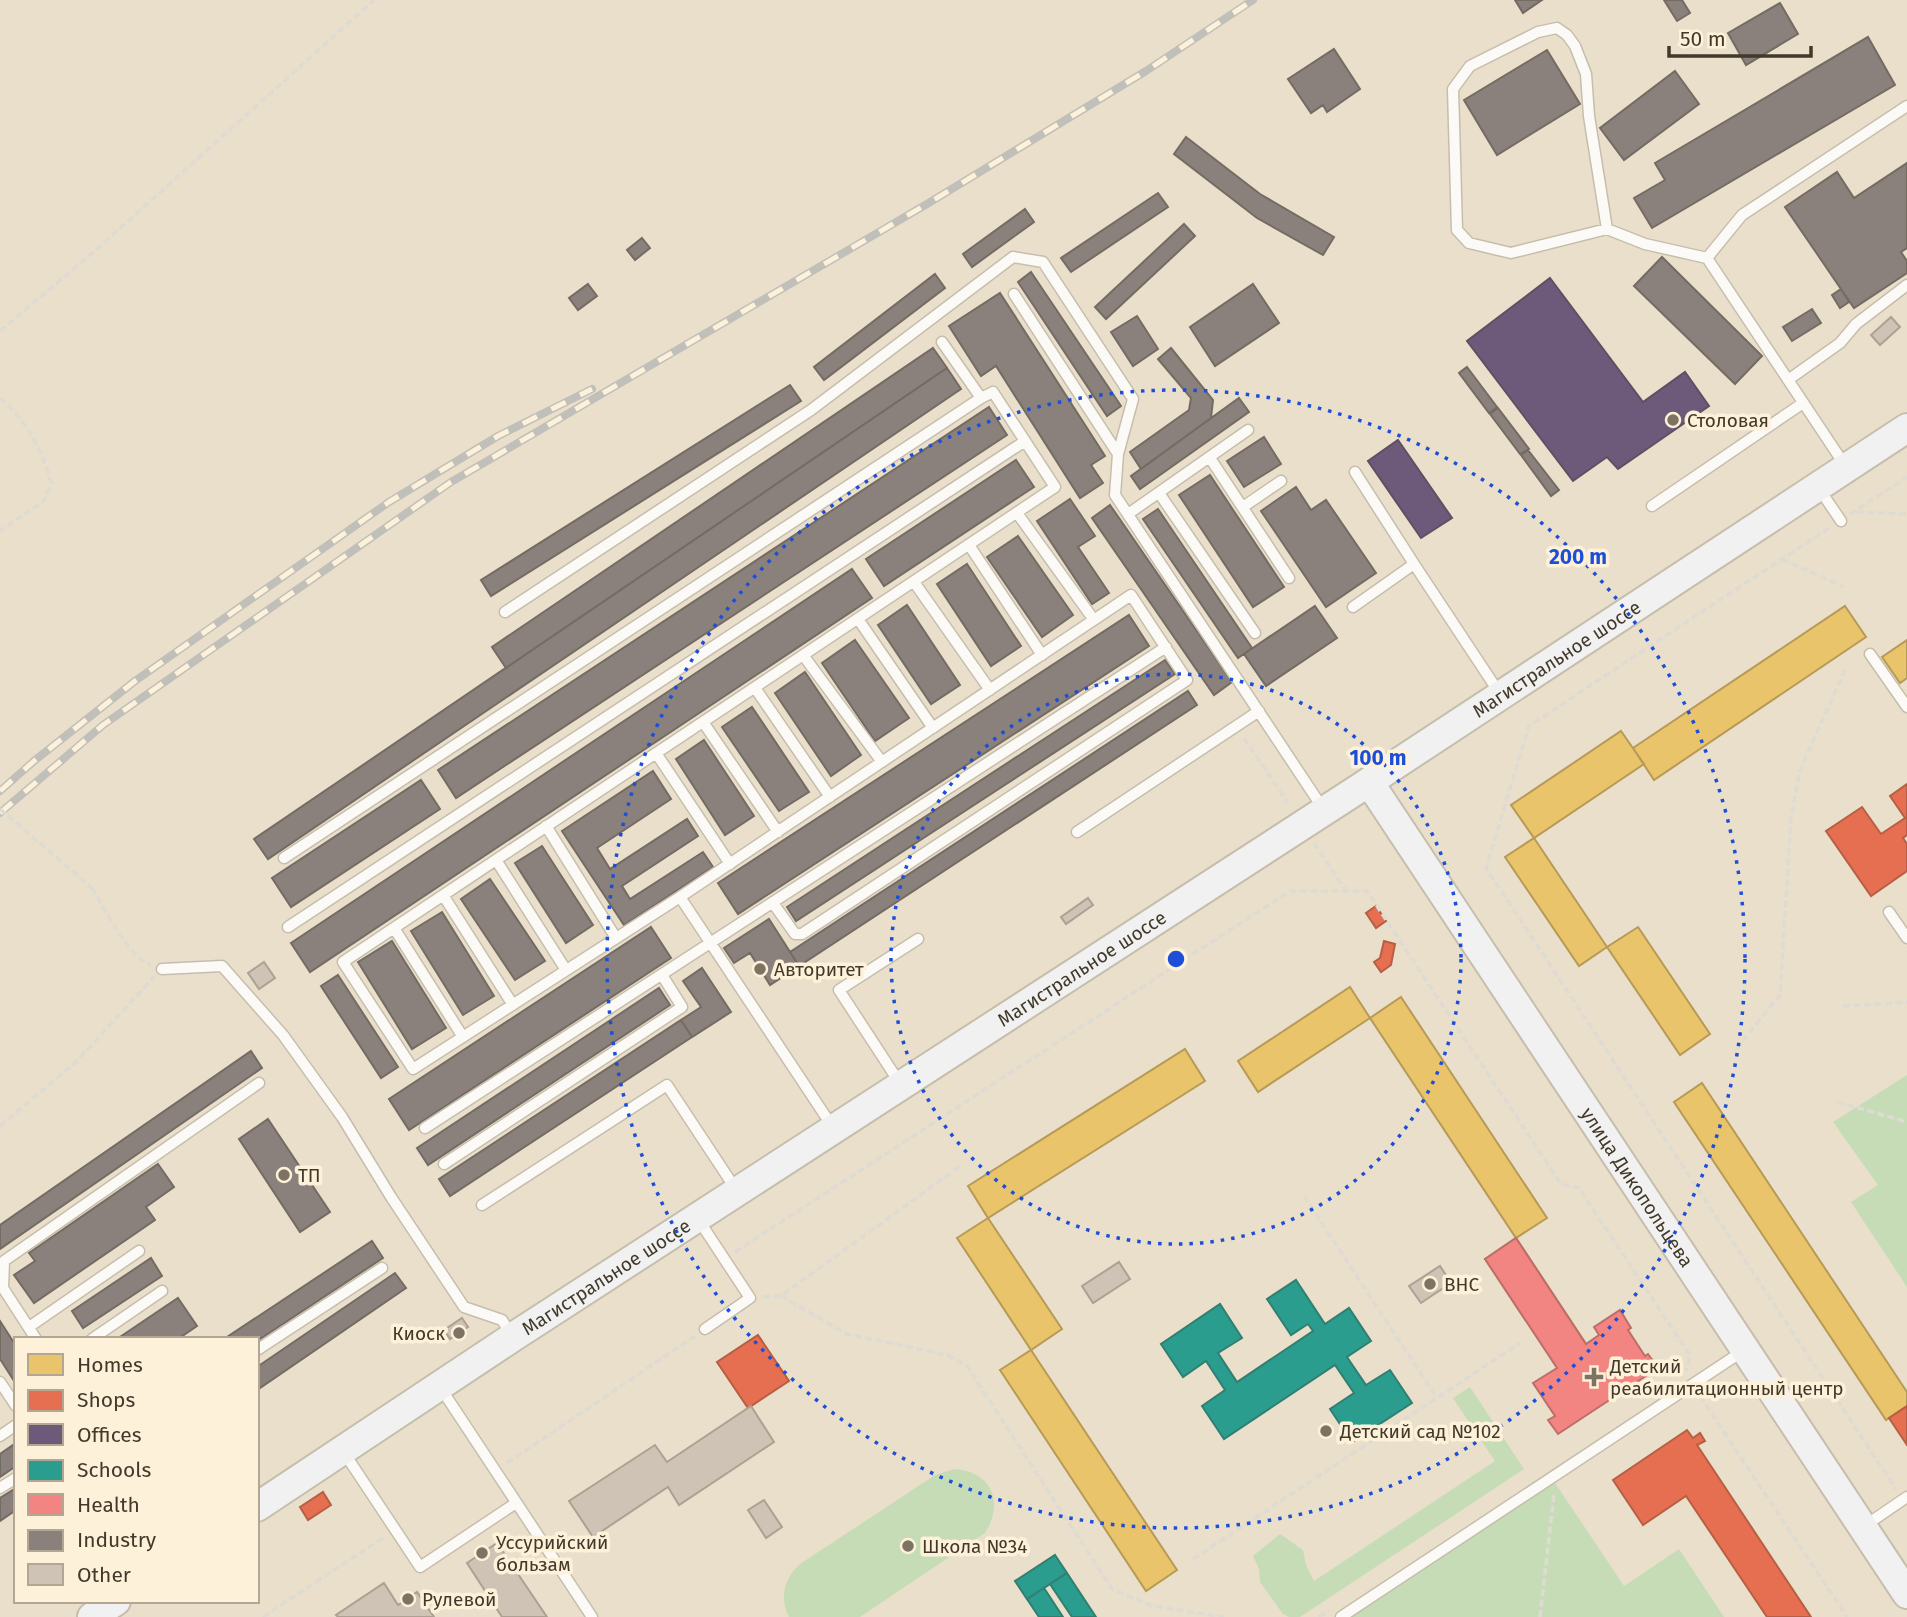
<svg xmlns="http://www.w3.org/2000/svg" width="1907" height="1617" viewBox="0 0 1907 1617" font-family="'Fira Sans',sans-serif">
  <rect width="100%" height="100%" fill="#eadfca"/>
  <!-- green -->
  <path fill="#c6dcb6" d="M 1907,1075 L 1907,1287 L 1851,1202 L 1878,1185 L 1833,1122 Z
    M 1470,1387 L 1524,1469 L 1300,1617 L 1289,1617 L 1283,1614 L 1260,1582 L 1259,1569 L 1253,1556 L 1280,1534 L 1303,1550 L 1306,1565 L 1314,1581 L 1495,1461 L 1453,1398 Z
    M 954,1469 C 991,1471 1005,1502 985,1533 L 860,1617 L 789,1617 C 779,1597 784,1579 800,1564 L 935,1475 Z
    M 1553,1480 L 1624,1586 L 1679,1549 L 1724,1617 L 1347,1617 Z"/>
  <!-- homes -->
  <path fill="#e9c46a" stroke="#b79a57" stroke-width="2" d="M 1845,606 L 1866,637 L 1654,780 L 1633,748 Z
    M 1907,640 L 1907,678 L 1900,683 L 1882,657 Z
    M 1621,731 L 1644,764 L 1534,838 L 1511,805 Z
    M 1534,838 L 1607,947 L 1579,966 L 1505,857 Z
    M 1638,927 L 1710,1034 L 1680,1055 L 1607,947 Z
    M 1350,987 L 1370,1018 L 1258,1092 L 1238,1061 Z
    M 1401,997 L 1547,1218 L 1516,1238 L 1370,1018 Z
    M 1185,1049 L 1205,1081 L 988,1218 L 968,1186 Z
    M 1702,1083 L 1907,1392 L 1907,1406 L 1886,1420 L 1674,1102 Z
    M 988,1218 L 1062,1329 L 1031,1350 L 957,1238 Z
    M 1516,1238 L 1590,1350 L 1559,1370 L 1485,1259 Z
    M 1031,1350 L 1177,1570 L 1146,1591 L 1000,1370 Z"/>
  <!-- shops -->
  <path fill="#e76f51" stroke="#b65f45" stroke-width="2" d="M 1907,784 L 1907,835 L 1903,838 L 1907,844 L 1907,871 L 1871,896 L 1826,831 L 1862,807 L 1881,834 L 1905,818 L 1890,796 Z
    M 1376,906 L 1386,921 L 1376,928 L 1366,913 Z
    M 1384,941 L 1395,944 L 1391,965 L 1381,972 L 1374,962 L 1380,958 Z
    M 758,1335 L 789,1381 L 748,1408 L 717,1362 Z
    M 1907,1406 L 1907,1445 L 1889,1418 Z
    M 1687,1430 L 1693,1438 L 1700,1433 L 1705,1441 L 1697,1445 L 1811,1617 L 1767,1617 L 1686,1496 L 1643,1525 L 1613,1480 Z
    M 323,1492 L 331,1505 L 308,1520 L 300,1507 Z"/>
  <!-- offices -->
  <path fill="#6d597a" stroke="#604f62" stroke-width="2" d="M 1550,278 L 1643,402 L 1685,372 L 1709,406 L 1618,469 L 1607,457 L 1573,481 L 1467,341 Z
    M 1398,440 L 1452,518 L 1421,538 L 1368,461 Z"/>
  <!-- schools -->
  <path fill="#2a9d8f" stroke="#317f71" stroke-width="2" d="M 1296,1280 L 1325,1324 L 1349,1308 L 1371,1341 L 1347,1357 L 1366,1385 L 1390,1370 L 1412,1403 L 1352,1442 L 1330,1409 L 1354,1393 L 1335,1365 L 1224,1439 L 1202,1406 L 1225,1390 L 1206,1361 L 1183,1377 L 1161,1344 L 1220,1304 L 1242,1338 L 1218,1353 L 1237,1382 L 1313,1331 L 1308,1324 L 1291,1335 L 1267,1299 Z
    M 1055,1555 L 1067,1573 L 1027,1599 L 1015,1581 Z
    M 1067,1573 L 1096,1617 L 1072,1617 L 1050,1584 Z
    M 1044,1588 L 1063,1617 L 1039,1617 L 1027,1599 Z"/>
  <!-- health -->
  <path fill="#f28482" stroke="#bd6e68" stroke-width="2" d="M 1516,1238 L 1586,1344 L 1599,1335 L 1594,1327 L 1620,1310 L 1631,1328 L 1628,1330 L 1645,1356 L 1648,1354 L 1658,1368 L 1558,1434 L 1548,1420 L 1555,1416 L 1533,1383 L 1557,1368 L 1485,1259 Z"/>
  <!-- industry -->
  <path fill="#8a817c" stroke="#746b63" stroke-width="2" d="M 1515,0 L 1542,0 L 1523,13 Z
    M 1664,0 L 1682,0 L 1690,13 L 1677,21 Z
    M 1780,3 L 1798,34 L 1746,65 L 1728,33 Z
    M 1868,37 L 1895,85 L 1652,228 L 1634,198 L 1665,180 L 1655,163 Z
    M 1334,49 L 1360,89 L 1327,112 L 1323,105 L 1311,113 L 1288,79 Z
    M 1547,50 L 1580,104 L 1497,155 L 1464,100 Z
    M 1675,71 L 1699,104 L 1624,160 L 1600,128 Z
    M 1186,137 L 1260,194 L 1334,237 L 1323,255 L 1257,218 L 1174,154 Z
    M 1907,163 L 1907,248 L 1901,252 L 1907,261 L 1907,273 L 1854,308 L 1785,207 L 1837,172 L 1854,198 Z
    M 1158,193 L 1168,207 L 1071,272 L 1061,258 Z
    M 1025,209 L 1034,222 L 972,267 L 963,254 Z
    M 1184,224 L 1195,236 L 1106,319 L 1095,307 Z
    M 642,238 L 650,248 L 635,260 L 627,250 Z
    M 1662,257 L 1762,356 L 1735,384 L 1634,286 Z
    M 1031,272 L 1121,406 L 1107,416 L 1018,282 Z
    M 935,274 L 945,288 L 824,380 L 814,367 Z
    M 588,284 L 597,296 L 578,310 L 569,298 Z
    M 1253,284 L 1279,323 L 1215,366 L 1190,327 Z
    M 1841,289 L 1849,302 L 1840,308 L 1832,295 Z
    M 1000,293 L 1105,456 L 1091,465 L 1103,483 L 1080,498 L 996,366 L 981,376 L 949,326 Z
    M 1812,309 L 1821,323 L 1792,341 L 1783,327 Z
    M 1137,316 L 1158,349 L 1133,366 L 1111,332 Z
    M 933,348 L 947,368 L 506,668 L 492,647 Z
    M 1171,348 L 1213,400 L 1211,418 L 1141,469 L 1130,452 L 1189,410 L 1191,398 L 1158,359 Z
    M 1467,367 L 1497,407 L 1489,413 L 1459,373 Z
    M 947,368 L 961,389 L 268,859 L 254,839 Z
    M 790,385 L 801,401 L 491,596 L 481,580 Z
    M 1239,398 L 1249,412 L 1140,489 L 1131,476 Z
    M 989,407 L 1007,435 L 456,798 L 438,770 Z
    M 1498,408 L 1529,449 L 1520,454 L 1490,414 Z
    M 1264,437 L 1281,464 L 1244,487 L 1227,461 Z
    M 1528,450 L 1559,490 L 1551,496 L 1521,455 Z
    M 1016,460 L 1034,487 L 884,586 L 866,559 Z
    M 1210,475 L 1284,587 L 1253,607 L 1179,495 Z
    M 1296,487 L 1311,510 L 1326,500 L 1376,573 L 1326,607 L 1261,511 Z
    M 1070,499 L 1095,536 L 1078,547 L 1109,593 L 1092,604 L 1037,521 Z
    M 1110,505 L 1232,682 L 1214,695 L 1092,518 Z
    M 1158,509 L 1252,648 L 1238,658 L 1143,519 Z
    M 1018,536 L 1073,615 L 1042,637 L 987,557 Z
    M 967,564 L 1021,646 L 991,666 L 937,584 Z
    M 852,569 L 872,598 L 310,972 L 291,943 Z
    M 907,605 L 960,685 L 931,704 L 878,625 Z
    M 1315,606 L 1337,638 L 1266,686 L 1244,654 Z
    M 1129,615 L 1149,646 L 738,914 L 718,883 Z
    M 855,640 L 909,718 L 875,741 L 822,663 Z
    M 1165,660 L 1175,674 L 796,921 L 787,907 Z
    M 805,672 L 861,755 L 831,776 L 775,693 Z
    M 1188,691 L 1197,705 L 799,966 L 790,952 Z
    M 752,707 L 809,792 L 779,811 L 722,727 Z
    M 704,740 L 754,816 L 725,835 L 676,759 Z
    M 653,771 L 671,799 L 597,848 L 610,869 L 687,819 L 698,836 L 622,886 L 630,899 L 703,852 L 713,867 L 624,925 L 562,831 Z
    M 421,780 L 440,809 L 291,907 L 272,878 Z
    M 542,846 L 593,925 L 566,943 L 515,863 Z
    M 490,879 L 545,961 L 515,980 L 461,899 Z
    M 442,912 L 494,996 L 463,1015 L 411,931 Z
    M 769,919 L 799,966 L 770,985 L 750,953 L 734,963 L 724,948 Z
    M 651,927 L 671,958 L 409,1130 L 389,1099 Z
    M 392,941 L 446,1028 L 412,1049 L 358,962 Z
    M 702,968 L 731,1012 L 692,1037 L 681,1020 L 701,1007 L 683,981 Z
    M 338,975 L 398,1067 L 381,1078 L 321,986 Z
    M 659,988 L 670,1005 L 428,1165 L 417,1148 Z
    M 681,1020 L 692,1037 L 450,1196 L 439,1179 Z
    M 251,1051 L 262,1068 L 0,1249 L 0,1225 Z
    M 268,1119 L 330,1212 L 300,1232 L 239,1139 Z
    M 158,1164 L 174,1187 L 146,1207 L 155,1220 L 34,1303 L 14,1275 L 35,1261 L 29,1253 Z
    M 372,1241 L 383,1258 L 257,1341 L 257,1339 L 224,1339 Z
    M 151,1258 L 162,1276 L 83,1328 L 72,1311 Z
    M 395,1273 L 406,1288 L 257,1390 L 257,1367 Z
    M 178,1298 L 197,1326 L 178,1339 L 117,1339 Z
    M 0,1321 L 16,1346 L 16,1384 L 0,1359 Z
    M 16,1443 L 16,1466 L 0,1477 L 0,1454 Z
    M 16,1488 L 16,1510 L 0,1521 L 0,1498 Z"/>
  <!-- building -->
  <path fill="#cec3b4" stroke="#aca193" stroke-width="2" d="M 1891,317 L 1900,327 L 1880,345 L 1871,335 Z
    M 1088,898 L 1093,905 L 1066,924 L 1061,917 Z
    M 264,962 L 275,978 L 259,989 L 248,973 Z
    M 1119,1262 L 1130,1279 L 1093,1303 L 1082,1286 Z
    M 1440,1266 L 1451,1283 L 1421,1303 L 1409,1286 Z
    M 462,1318 L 468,1327 L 450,1339 L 444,1330 Z
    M 751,1406 L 774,1442 L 679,1505 L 668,1487 L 593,1537 L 569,1501 L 655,1445 L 667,1462 Z
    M 764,1500 L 782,1527 L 766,1538 L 748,1510 Z
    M 497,1543 L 547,1617 L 502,1617 L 467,1563 Z
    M 384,1583 L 398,1605 L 417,1592 L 434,1617 L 338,1617 L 336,1615 Z"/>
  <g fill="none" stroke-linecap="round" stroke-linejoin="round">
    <defs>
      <path id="lane" d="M 1607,229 L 1511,253 L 1469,243 L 1457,230 L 1453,89 L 1470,66 L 1538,32 L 1557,28 L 1567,35 L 1575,46 L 1586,74 L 1589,116 L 1607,229 L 1645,244 L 1707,258 L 1846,467
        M 1707,258 L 1742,215 L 1907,106
        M 1014,294 L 1118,454 L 1115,495 L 1324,810
        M 1788,380 L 1840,343 L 1856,324 L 1907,285
        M 1210,458 L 1289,578
        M 1355,472 L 1414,564
        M 1820,490 L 1841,521
        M 1159,493 L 1255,633
        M 1652,506 L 1803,403
        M 1243,507 L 1281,481
        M 1017,513 L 1094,620
        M 1128,514 L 1248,430
        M 969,545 L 1042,655
        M 914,582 L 990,690
        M 1353,607 L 1414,564 L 1500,694
        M 505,612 L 811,410 L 1013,257 L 1043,262 L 1133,399 L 1118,454
        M 858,619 L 933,728
        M 1870,654 L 1907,707
        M 803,655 L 882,762
        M 755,688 L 830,797
        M 703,722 L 778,832
        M 656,753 L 730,864
        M 546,826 L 616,938
        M 1077,832 L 1259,711
        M 284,858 L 981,398
        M 496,860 L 566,970
        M 443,895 L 513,1005
        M 680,897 L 832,1126
        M 773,903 L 795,934 L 802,934 L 1187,680 L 1131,595 L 680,897 L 413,1069 L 343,962 L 1055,487 L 993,392 L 981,398 L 942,342
        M 1889,912 L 1907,938
        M 288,927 L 1025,441
        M 394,928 L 463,1037
        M 162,969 L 222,966 L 283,1035 L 342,1117 L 391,1197 L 464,1307 L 502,1320 L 512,1336
        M 899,1082 L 839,990 L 918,939
        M 425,1128 L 1166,647
        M 444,1164 L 682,1007 L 662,975
        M 482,1205 L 667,1085 L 735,1188
        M 698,1219 L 750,1298 L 705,1329
        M 29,1327 L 139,1251
        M 36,1339 L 3,1288 L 4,1261 L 259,1083
        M 92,1339 L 162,1291
        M 257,1350 L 382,1268
        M 0,1382 L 16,1406
        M 440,1387 L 592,1617
        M 0,1436 L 16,1425
        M 343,1451 L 420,1567 L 516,1503
        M 0,1488 L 16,1478
        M 1866,1525 L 1907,1497
        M 1341,1617 L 1743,1351"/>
      <g id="secondary">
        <path id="s1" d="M 1369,782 L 1907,1594"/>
        <path id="s2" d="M 257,1507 L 513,1337 L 1369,782 L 1907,428"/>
        <path d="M 92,1617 L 116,1601"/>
      </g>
    </defs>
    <!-- lane casing -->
    <use href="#lane" stroke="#c6bead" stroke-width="13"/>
    <!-- secondary casing -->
    <use href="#secondary" stroke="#c6bead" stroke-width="32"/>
    <!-- path -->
    <path stroke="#dedbd3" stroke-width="3.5" stroke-dasharray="7 3.5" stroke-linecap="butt" d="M 0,331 L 96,250 L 374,0
      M 0,398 C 27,421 42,450 51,483 L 44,501 L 0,531
      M 1857,512 L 1907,514
      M 1850,514 L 1907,477
      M 1829,528 L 1529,726 L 1486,868 L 1896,1489
      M 1782,559 L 1844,587
      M 1244,738 L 1288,803
      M 1314,843 L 1345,889
      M 92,888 C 105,909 128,957 151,965
      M 1843,1006 L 1907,1002
      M 1736,1049 L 1780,995 L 1791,818 L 1800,770 L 1845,670
      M 1837,1102 L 1907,1122
      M 0,1126 L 76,1062 L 154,977
      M 1304,1196 L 1437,1398
      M 735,1252 L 1290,891 L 1367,891 L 1561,1184 L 1579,1188 L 1690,1355 L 1686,1371
      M 781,1296 L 847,1334 L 947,1355 L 967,1366 L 1112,1589 L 1153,1606 L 1224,1617
      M 763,1297 L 781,1296 L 959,1167
      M 1700,1396 L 1847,1617
      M 507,1463 L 695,1336
      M 1193,1559 L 1520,1343
      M 263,1617 L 384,1537
      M 1319,1617 L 1329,1610
      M 1540,1617 L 1554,1494"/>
    <!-- lane -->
    <use href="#lane" stroke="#fcfaf7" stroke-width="10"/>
    <!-- secondary -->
    <use href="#secondary" stroke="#f1f1f1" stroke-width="28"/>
    <defs>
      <path id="rail" d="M 0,791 L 34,761 L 135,681 L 389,502 L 498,436 L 592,389
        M 0,813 L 103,725 L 451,482 L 927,204 L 1146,71 L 1253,0"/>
    </defs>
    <!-- rail casing -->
    <use href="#rail" stroke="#c1bfba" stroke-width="8"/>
    <!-- rail -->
    <use href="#rail" stroke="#fef1da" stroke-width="5" stroke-dasharray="16" stroke-linecap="butt"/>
    <!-- path-bridge -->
    <path stroke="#dedbd3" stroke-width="3.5" stroke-dasharray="7 3.5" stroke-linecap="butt" d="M 0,809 L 92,888"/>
  </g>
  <!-- distance rings -->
  <g fill="none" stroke="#1d4ed8" stroke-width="3.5" stroke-dasharray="3.5 7">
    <circle cx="1176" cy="959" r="285"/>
    <circle cx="1176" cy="959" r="569"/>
  </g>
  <!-- markers -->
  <g fill="#7d7362" stroke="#fef1da" stroke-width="2.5">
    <circle cx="1673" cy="420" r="7"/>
    <circle cx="760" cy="969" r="7"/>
    <circle cx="284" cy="1175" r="7"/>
    <circle cx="1430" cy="1284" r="7"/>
    <circle cx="459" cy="1333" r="7"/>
    <path d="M1590.5 1366.5h7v7h7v7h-7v7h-7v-7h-7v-7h7z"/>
    <circle cx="1326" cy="1431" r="7"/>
    <circle cx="908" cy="1546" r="7"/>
    <circle cx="482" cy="1553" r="7"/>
    <circle cx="408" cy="1599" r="7"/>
  </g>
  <g text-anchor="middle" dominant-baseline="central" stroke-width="7" stroke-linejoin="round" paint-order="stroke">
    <!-- poi labels -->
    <g font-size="19" fill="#42392a" stroke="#fef1da" text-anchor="start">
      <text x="1687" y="420">Столовая</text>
      <text x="774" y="969">Авторитет</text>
      <text x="298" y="1175">ТП</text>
      <text x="1444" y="1284">ВНС</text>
      <text x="445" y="1333" text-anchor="end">Киоск</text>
      <text x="1610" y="1366">Детский<tspan x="1610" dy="22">реабилитационный центр</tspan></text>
      <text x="1340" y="1431">Детский сад №102</text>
      <text x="496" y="1542">Уссурийский<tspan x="496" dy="22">бользам</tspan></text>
      <text x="922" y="1546">Школа №34</text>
      <text x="422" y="1599">Рулевой</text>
    </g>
    <!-- street labels -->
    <g font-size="19" fill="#42392a" stroke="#fef1da">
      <text stroke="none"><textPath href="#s2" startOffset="1552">Магистральное шоссе</textPath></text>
      <text stroke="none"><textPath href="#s2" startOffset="985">Магистральное шоссе</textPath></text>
      <text stroke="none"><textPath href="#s1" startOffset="486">улица Дикопольцева</textPath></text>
      <text stroke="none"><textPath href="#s2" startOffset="418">Магистральное шоссе</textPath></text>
    </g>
  </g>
  <circle cx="1176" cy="959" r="10" fill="#1d4ed8" stroke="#fef1da" stroke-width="3.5"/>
  <g font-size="21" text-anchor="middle" font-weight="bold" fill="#1d4ed8" stroke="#fef1da" stroke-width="7" stroke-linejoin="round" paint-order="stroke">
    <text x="1578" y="564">200 m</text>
    <text x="1378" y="765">100 m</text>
  </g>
  <!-- legend -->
  <rect x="14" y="1337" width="245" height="266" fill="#fef1da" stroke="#b3a794" stroke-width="2"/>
  <rect x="28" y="1354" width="35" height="21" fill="#e9c46a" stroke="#b3a794" stroke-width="2"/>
  <text x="77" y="1372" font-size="21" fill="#42392a">Homes</text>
  <rect x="28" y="1390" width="35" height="21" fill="#e76f51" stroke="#b3a794" stroke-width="2"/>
  <text x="77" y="1407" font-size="21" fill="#42392a">Shops</text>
  <rect x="28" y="1424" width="35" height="21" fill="#6d597a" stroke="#b3a794" stroke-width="2"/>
  <text x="77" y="1442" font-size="21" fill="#42392a">Offices</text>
  <rect x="28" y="1460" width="35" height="21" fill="#2a9d8f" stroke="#b3a794" stroke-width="2"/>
  <text x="77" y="1477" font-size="21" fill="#42392a">Schools</text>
  <rect x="28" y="1494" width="35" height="21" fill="#f28482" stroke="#b3a794" stroke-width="2"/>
  <text x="77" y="1512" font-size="21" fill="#42392a">Health</text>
  <rect x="28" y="1530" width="35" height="21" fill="#8a817c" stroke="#b3a794" stroke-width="2"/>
  <text x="77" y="1547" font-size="21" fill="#42392a">Industry</text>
  <rect x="28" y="1564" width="35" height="21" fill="#cec3b4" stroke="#b3a794" stroke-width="2"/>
  <text x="77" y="1582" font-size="21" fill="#42392a">Other</text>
  <!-- scale -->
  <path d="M1669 46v10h142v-10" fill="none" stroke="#42392a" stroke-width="3.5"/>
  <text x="1680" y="46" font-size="21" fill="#42392a" stroke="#fef1da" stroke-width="5" paint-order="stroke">50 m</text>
</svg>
